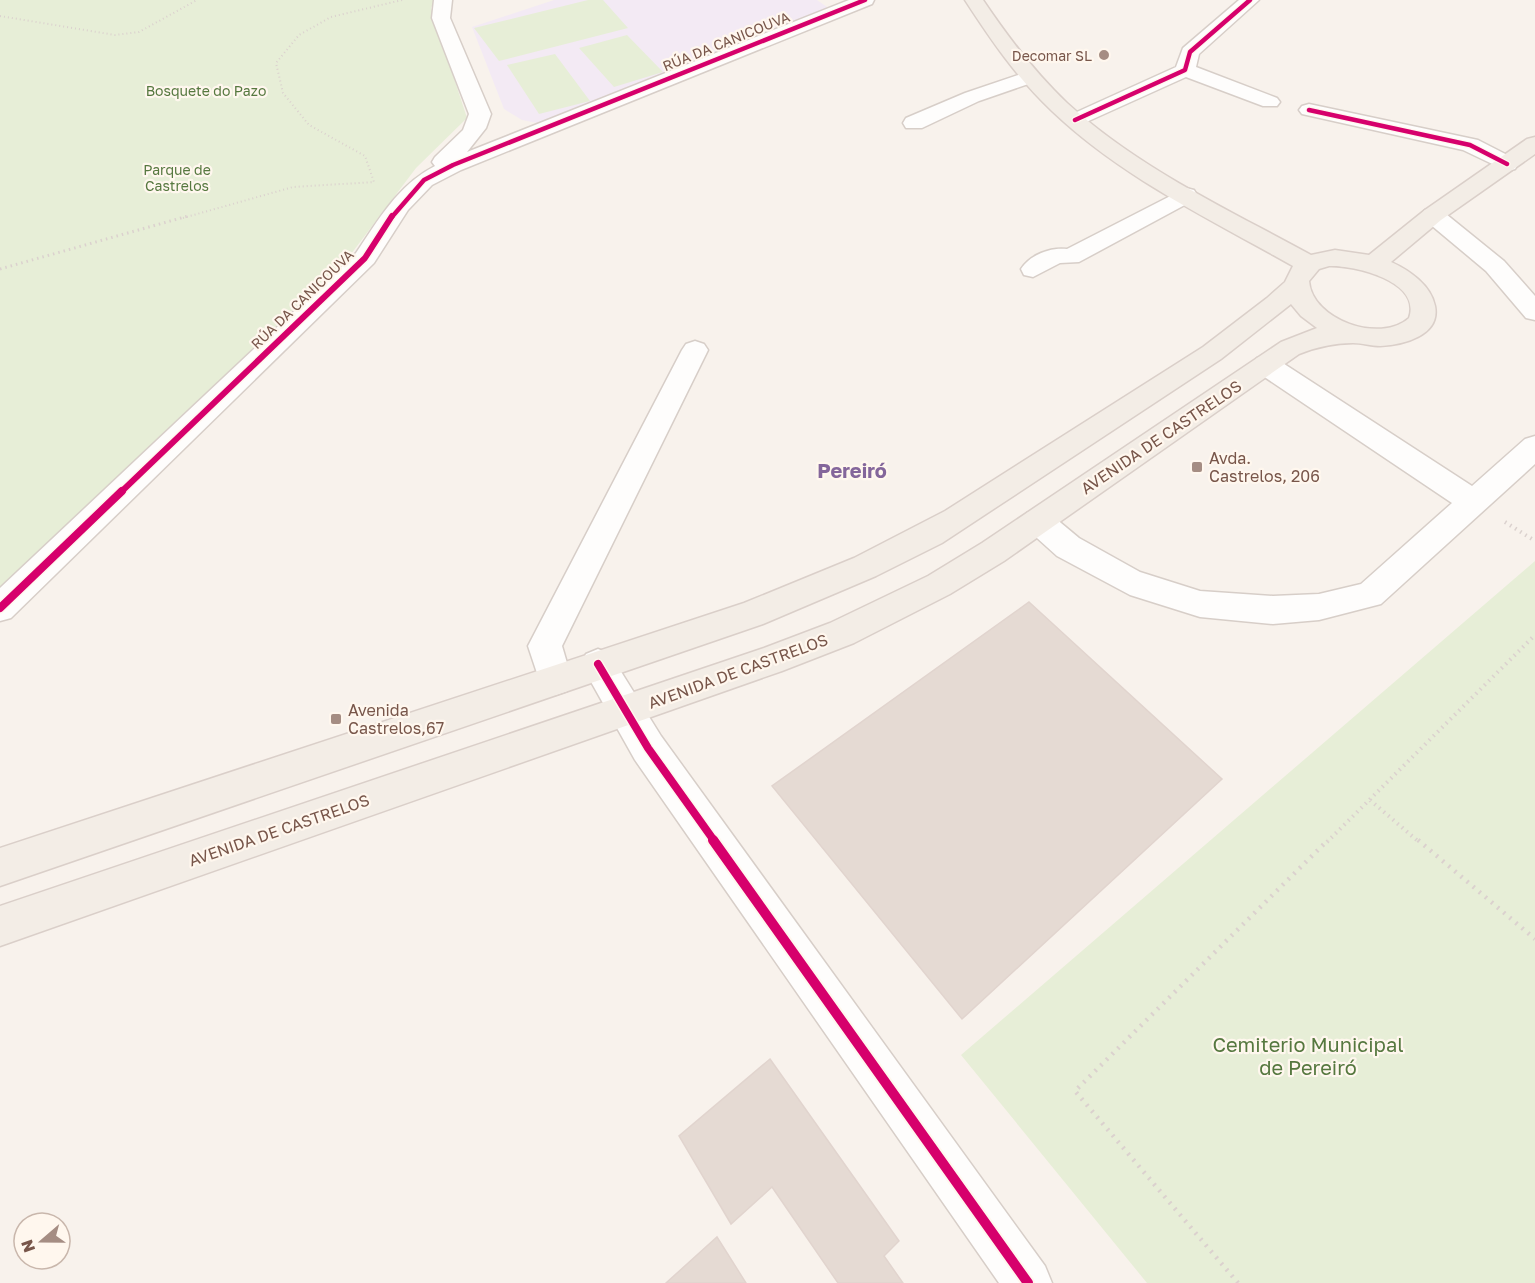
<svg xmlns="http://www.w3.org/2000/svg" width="1535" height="1283" viewBox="0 0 1535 1283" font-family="'Golos Text',sans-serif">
  <rect width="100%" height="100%" fill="#f8f2ec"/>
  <!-- education -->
  <path fill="#f3eaf4" d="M 554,0 L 817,0 L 827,7 L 824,13 L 542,124 L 522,120 L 504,109 L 472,27 Z"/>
  <!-- green -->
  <path fill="#e7eed7" d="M 0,0 L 435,0 L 431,8 L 467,118 L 416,168 L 351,254 L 0,591 Z
    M 588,0 L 603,0 L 628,28 L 499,61 L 474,28 Z
    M 627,35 L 663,72 L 614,87 L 579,48 Z
    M 555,54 L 590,101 L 539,114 L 507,65 Z
    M 1535,561 L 1535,1283 L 1147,1283 L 961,1055 Z"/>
  <!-- building -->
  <path fill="#e5dad3" stroke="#e1d4ce" stroke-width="1.5" d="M 1029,602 L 1222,779 L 962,1019 L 772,786 Z
    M 770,1059 L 899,1241 L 884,1256 L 903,1283 L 838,1283 L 772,1187 L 731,1224 L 679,1136 Z
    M 717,1237 L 746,1283 L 666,1283 Z"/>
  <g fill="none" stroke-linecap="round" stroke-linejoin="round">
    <defs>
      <path id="minor" d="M 434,0 L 452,0 L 450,18 L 491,114 L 486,128 L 467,152 L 849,0 L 874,0 L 872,4 L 461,170 L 432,185 L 408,210 L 374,263 L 11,618 L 0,621 L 0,588 L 356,253 C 379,219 398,185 435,166 L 432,162 L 435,157 L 463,130 L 469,114 L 432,18 Z
        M 1239,0 L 1259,0 L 1199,54 L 1196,67 L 1277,98 L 1280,102 L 1277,106 L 1263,106 L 1186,77 L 1082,124 L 1068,124 L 1064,120 L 1068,116 L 1176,67 L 1183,48 Z
        M 1030,71 L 1037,73 L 1040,77 L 1037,81 L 979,101 L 922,128 L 906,128 L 903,123 L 906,118 L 965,93 Z
        M 1309,104 L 1478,140 L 1515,159 L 1518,164 L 1515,169 L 1507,171 L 1463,150 L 1302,114 L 1299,110 L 1302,106 Z
        M 1186,188 L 1194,190 L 1197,195 L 1194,200 L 1079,262 L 1060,263 L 1033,277 L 1024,275 L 1021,269 C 1030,255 1050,247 1067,249 Z
        M 1433,208 L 1441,210 L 1504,261 L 1535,296 L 1535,320 L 1526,318 L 1486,271 L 1425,220 L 1421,215 L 1425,210 Z
        M 695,341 L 704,344 L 708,350 L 562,646 L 572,680 L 567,691 L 555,695 L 543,691 L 528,646 L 682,350 L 686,344 Z
        M 1266,356 L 1275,358 L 1472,486 L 1525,439 L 1535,436 L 1535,464 L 1381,604 L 1319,620 L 1273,624 L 1200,617 L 1130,595 L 1057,556 L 1027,529 L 1023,521 L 1027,513 L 1038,509 L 1049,513 L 1079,538 L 1140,572 L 1200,591 L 1273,596 L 1319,594 L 1361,584 L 1452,503 L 1257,372 L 1253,365 L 1257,358 Z
        M 598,649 L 610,654 L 661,736 L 1045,1266 L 1052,1283 L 999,1283 L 635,760 L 581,664 L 586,654 Z"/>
      <path id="major" d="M 965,0 L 983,0 C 1008,37 1034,72 1067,103 C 1138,168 1227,209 1311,255 L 1335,250 L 1369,255 L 1425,210 L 1527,139 L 1535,137 L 1535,154 L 1441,220 L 1391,262 C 1409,270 1431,285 1435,306 C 1441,336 1402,345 1380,346 C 1371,346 1362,343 1353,343 C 1333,343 1317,347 1299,354 L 1004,561 L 950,594 L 854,643 L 782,671 L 0,946 L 0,906 L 764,648 L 830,623 L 928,576 L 982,543 L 1281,342 L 1317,328 L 1301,316 L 1291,304 L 1221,359 L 942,543 L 876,576 L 763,624 L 0,886 L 0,848 L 744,603 L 854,558 L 945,511 L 1203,347 L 1267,298 L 1285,282 L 1293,266 C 1210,219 1121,177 1052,111 C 1017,78 991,40 965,0 ZM 1329,266 C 1354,265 1422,281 1409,318 C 1380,344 1312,320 1309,281 L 1319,269 Z"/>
    </defs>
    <!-- minor casing -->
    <use href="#minor" stroke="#d7cec8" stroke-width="3"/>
    <!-- major casing -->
    <use href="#major" stroke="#dacfc9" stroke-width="3"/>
    <!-- path-far3 -->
    <path stroke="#dbd1ce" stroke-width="2" stroke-dasharray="1 3" stroke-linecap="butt" d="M 0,16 L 115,35 L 139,32 L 197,0
      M 183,218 L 293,187 L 374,182 L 365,156 L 309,125 L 283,93 L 276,63 L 299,35 L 331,17 L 402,0"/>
    <!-- path-far2 -->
    <path stroke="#dbd1ce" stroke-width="3" stroke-dasharray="1.5 4" stroke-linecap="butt" d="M 0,269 L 188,216"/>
    <!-- path-far1 -->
    <path stroke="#dbd1ce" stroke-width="4" stroke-dasharray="1.5 4.5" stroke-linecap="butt" d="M 1505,522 L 1535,541
      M 1370,800 L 1419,842
      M 1327,842 L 1535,635"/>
    <!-- path -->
    <path stroke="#dbd1ce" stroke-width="4.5" stroke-dasharray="2 6" stroke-linecap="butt" d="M 1418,840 L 1535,939
      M 1238,1283 L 1075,1091 L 1328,840"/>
    <!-- minor -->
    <use href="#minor" fill="#fefdfc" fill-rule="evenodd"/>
    <!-- major -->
    <use href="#major" fill="#f3ede6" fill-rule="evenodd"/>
    <defs>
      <path id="cycleway-far3" d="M 1309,110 L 1470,145 L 1507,164
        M 1075,120 L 1185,70 L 1190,52 L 1250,0
        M 391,218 L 424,180 L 453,165 L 865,0"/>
      <path id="cycleway-far2" d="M 120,493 L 365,258 L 392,216"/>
      <path id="cycleway-far1" d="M 0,608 L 122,491
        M 598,664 L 648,748 L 715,842"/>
      <path id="cycleway" d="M 713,840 L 1028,1283"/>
    </defs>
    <!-- cycleway-far3 casing -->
    <use href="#cycleway-far3" stroke="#fff7ee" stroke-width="7"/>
    <!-- cycleway-far2 casing -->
    <use href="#cycleway-far2" stroke="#fff7ee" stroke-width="9"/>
    <!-- cycleway-far1 casing -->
    <use href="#cycleway-far1" stroke="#fff7ee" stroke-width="11"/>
    <!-- cycleway casing -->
    <use href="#cycleway" stroke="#fff7ee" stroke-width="14"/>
    <!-- cycleway-far3 -->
    <use href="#cycleway-far3" stroke="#d6006c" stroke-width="4.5"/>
    <!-- cycleway-far2 -->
    <use href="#cycleway-far2" stroke="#d6006c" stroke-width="6"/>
    <!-- cycleway-far1 -->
    <use href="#cycleway-far1" stroke="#d6006c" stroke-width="8"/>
    <!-- cycleway -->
    <use href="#cycleway" stroke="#d6006c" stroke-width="10"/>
  </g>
  <!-- markers -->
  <g fill="#a58d83" stroke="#fff7ee" stroke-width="2">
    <circle cx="1104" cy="55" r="6"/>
    <rect x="1191" y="461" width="12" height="12" rx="3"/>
    <rect x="330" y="713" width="12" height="12" rx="3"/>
  </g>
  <g text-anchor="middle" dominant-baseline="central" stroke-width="4.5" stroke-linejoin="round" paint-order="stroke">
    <!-- far-street labels -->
    <g font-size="14" fill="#78564a" stroke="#fff7ee">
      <text transform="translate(726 41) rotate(-22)">RÚA DA CANICOUVA</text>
      <text transform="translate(302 299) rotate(-44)">RÚA DA CANICOUVA</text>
    </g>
    <!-- far-poi labels -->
    <g font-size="14" fill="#78564a" stroke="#fff7ee" text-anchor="end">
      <text x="1092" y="55">Decomar SL</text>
    </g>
    <!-- far-park labels -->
    <g font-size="14" fill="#56783f" stroke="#fff7ee">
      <text x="206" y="90">Bosquete do Pazo</text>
      <text x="177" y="169">Parque de<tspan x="177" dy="16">Castrelos</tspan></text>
    </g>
    <!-- street labels -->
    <g font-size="16" fill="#78564a" stroke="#fff7ee">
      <text transform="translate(1161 437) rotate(-34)">AVENIDA DE CASTRELOS</text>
      <text transform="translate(738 671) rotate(-20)">AVENIDA DE CASTRELOS</text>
      <text transform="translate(279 830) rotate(-19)">AVENIDA DE CASTRELOS</text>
    </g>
    <!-- poi labels -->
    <g font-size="16" fill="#78564a" stroke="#fff7ee" text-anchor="start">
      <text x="1209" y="458">Avda.<tspan x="1209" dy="18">Castrelos, 206</tspan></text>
      <text x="348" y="710">Avenida<tspan x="348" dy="18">Castrelos,67</tspan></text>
    </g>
    <!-- quarter labels -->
    <g font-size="20" font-weight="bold" fill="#84669b" stroke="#fff7ee">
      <text x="852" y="470">Pereiró</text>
    </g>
    <!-- near-park labels -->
    <g font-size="20" fill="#56783f" stroke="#fff7ee">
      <text x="1308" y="1044">Cemiterio Municipal<tspan x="1308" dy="23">de Pereiró</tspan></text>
    </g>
  </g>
  <!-- north arrow -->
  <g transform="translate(42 1241) rotate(250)"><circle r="28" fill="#fff7ee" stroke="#c9b7ac" stroke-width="1.5"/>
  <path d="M0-4.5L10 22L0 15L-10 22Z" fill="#a58d83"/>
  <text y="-9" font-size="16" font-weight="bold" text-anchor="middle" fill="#78564a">N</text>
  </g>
</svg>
